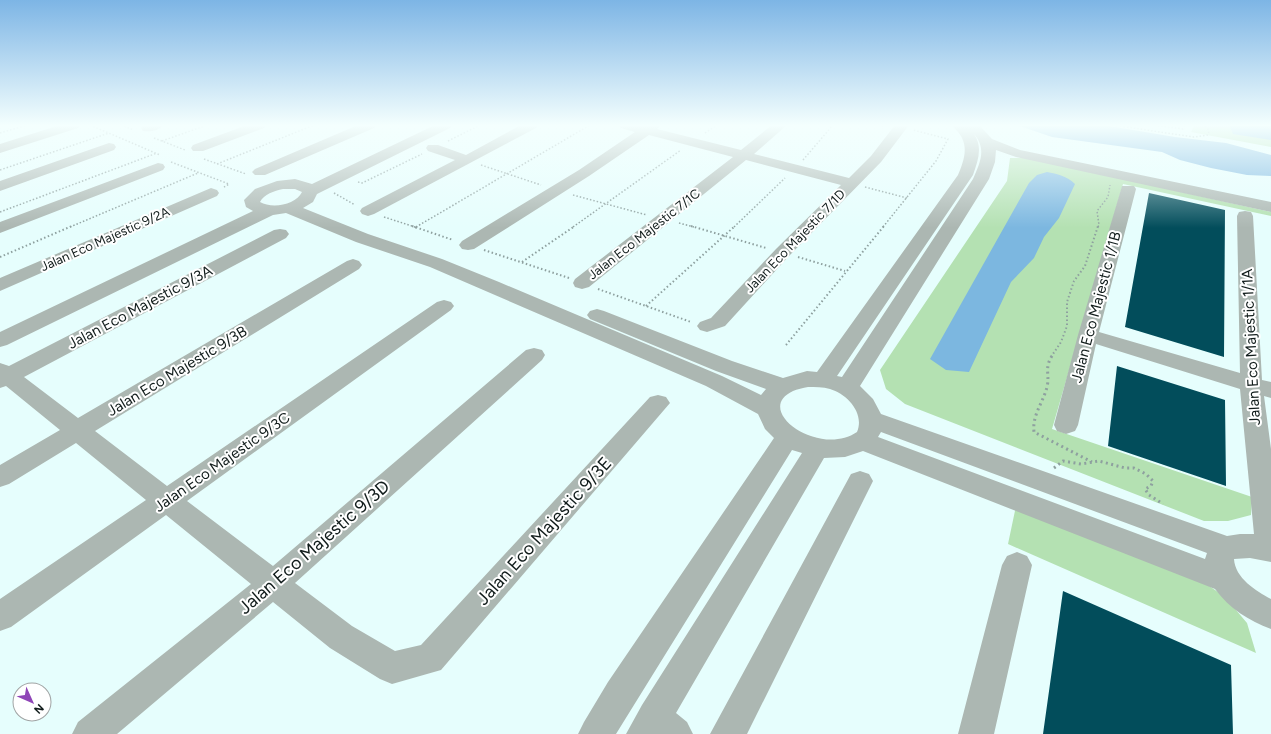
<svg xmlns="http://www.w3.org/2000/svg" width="1271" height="734" viewBox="0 0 1271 734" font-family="Figtree,sans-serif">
  <rect width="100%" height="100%" fill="#e6fefd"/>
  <!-- green -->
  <path fill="#b4e1b2" d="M 1195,125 L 1271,125 L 1271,147 L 1191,132 Z
    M 1010,158 L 1028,158 L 1271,212 L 1271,216 L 1123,184 L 1052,429 L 1252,497 L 1251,515 L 1228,521 L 1204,521 L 905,404 L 886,389 L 880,370 L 1007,181 Z
    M 1016,506 L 1195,576 L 1225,597 L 1247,623 L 1256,653 L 1008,544 Z"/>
  <!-- water -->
  <path fill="#7cb7e0" d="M 1017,125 L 1103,125 L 1175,137 L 1226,143 L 1271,155 L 1271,176 L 1247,175 L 1211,168 L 1180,160 L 1162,152 L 1052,137 Z
    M 1229,125 L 1271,125 L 1271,140 L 1233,134 Z
    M 1047,172 C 1057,174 1067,176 1075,184 L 1059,218 L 1044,237 L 1034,258 L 1011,282 L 969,372 L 946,370 L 930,359 L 1029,183 L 1037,175 Z"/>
  <!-- building -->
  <path fill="#024d5b" d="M 1149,193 L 1225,210 L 1224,357 L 1125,327 Z
    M 1117,366 L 1225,400 L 1226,486 L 1108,446 Z
    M 1063,591 L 1231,665 L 1233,734 L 1043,734 Z"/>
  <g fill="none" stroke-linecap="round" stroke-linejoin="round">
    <!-- path-far2 -->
    <path stroke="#8ea09f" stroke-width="1.5" stroke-dasharray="1.5 2" stroke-linecap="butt" d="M 90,125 L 160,155
      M 121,125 L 134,130
      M 879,125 L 886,126
      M 1113,125 L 1194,137 L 1208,135 L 1209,131 L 1205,125
      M 1154,125 L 1183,129 L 1185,125
      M 0,133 L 27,125
      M 705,133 L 717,125
      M 154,138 L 185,150
      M 162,141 L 207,125
      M 448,141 L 480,125
      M 204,159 L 246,174
      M 803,160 L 833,125
      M 171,162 L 229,184 L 224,187
      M 217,164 L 314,125
      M 481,165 L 541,185
      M 0,170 L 109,133
      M 358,182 L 362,183 L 422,154
      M 865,187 L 907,198
      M 334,193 L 355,205
      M 573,195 L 647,215
      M 0,212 L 157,153
      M 384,217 L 415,227
      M 679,223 L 694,227
      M 70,227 L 198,173
      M 416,227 L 590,125
      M 573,227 L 681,150
      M 734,227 L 785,178
      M 883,227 L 936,161 L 948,139 L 913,130
      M 1098,227 L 1099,225 L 1097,211 L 1108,197 L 1110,185"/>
    <!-- path-far1 -->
    <path stroke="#8ea09f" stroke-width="2" stroke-dasharray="1.5 2.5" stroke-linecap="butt" d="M 412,226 L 453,240
      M 691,226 L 766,248
      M 415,228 L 418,226
      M 484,250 L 569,278
      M 0,257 L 72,226
      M 798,257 L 845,271
      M 522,262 L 575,226
      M 598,289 L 691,322
      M 646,306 L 735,226
      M 786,345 L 884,226
      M 1051,357 L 1061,342 L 1067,326 L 1067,302 L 1074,281 L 1085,266 L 1098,226"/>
    <!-- path -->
    <path stroke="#8ea09f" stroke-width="3" stroke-dasharray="2 3.5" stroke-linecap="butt" d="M 1052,356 C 1044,368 1050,375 1047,387 C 1043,403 1032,415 1034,432 L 1092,462
      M 1054,468 L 1063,461 L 1081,464 L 1099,461 L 1125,468 L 1134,468 L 1146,474 L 1153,481 L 1151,486 L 1145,489 L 1149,495 L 1163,504"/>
    <!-- minor -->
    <path fill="#acb7b2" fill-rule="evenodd" d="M 60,125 L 80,125 L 78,128 L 0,153 L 0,144 Z
      M 144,125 L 163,125 C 159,131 150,132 143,131 L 141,128 Z
      M 247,125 L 266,125 L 264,128 L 203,151 L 193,151 L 191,148 L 193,145 Z
      M 358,125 L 376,125 L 374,128 L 265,175 L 255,175 L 252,172 L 255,169 Z
      M 435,125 L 452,125 L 450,128 L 317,194 L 313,202 L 303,208 L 368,234 L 442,259 L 499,282 L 722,376 L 761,395 L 766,389 L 716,371 L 590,319 L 587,315 L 590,311 L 597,309 L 604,311 L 732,361 L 783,378 L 807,371 L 817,372 L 958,175 C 963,163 968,150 962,138 C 960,133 955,129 952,125 L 979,125 L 992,139 L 1020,150 L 1271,202 L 1271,212 L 1016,157 L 996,150 L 995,162 L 989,179 L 860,386 L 873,399 L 881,414 L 1227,536 L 1240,534 L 1254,534 L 1240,389 L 1096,344 L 1078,425 L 1075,431 L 1066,434 L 1057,431 L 1054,425 L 1078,335 L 1122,186 L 1134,186 L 1136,189 L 1099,332 L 1240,373 L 1237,216 L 1239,212 L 1245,211 L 1251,212 L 1253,216 L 1262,380 L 1271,382 L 1271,398 L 1264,396 L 1271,449 L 1271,562 L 1250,558 L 1234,559 C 1235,578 1256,591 1271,599 L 1271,629 C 1249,621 1229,608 1215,589 L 863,451 L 845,457 L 824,458 L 676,713 L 687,722 L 693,734 L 626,734 L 642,705 L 802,453 L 792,450 L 616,734 L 578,734 L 584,722 L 608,682 L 774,438 L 765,429 L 758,414 L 706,386 L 430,267 L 356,242 L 286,213 L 273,215 L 7,345 L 0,347 L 0,332 L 253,211 L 246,207 L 244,200 L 255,189 L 277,181 L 295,179 L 312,184 ZM 974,134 C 987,149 980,163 973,179 L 842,377 L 837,376 L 973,175 C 978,161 983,147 974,134 ZM 283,189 L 295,189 L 302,192 C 296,205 272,209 260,202 C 264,194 274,191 283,189 ZM 808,387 C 815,387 823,387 830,389 C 847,394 865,413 857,432 C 819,458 752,410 793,391 C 797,389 803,388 808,387 ZM 881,432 L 1207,553 L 1205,559 L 878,437 Z
      M 521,125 L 538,125 L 536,128 L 374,214 L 368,216 L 362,214 L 360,211 L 362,208 L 455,160 L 428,151 L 426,148 L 428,145 L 438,145 L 466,155 Z
      M 619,125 L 661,125 L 657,129 L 741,150 L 772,125 L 787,125 L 754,154 L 849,178 L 871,156 L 895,125 L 909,125 L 881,162 L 788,257 L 725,326 L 707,332 L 700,330 L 697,326 L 700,322 L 711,318 L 776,249 L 841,185 L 746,160 L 589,287 L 582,289 L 575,287 L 573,283 L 575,279 L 733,157 L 649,135 L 589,176 L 474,249 L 468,250 L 462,249 L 459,245 L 462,241 L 579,170 L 635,132 L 621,128 Z
      M 109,143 L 114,144 L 116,147 L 114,150 L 0,191 L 0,181 Z
      M 158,163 L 163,164 L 165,167 L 163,170 L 0,233 L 0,222 Z
      M 211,188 L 217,190 L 219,193 L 217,196 L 0,291 L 0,278 Z
      M 280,229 L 286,230 L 289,234 L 286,238 L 24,377 L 78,418 L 347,261 L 353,259 L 359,261 L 362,265 L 359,269 L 95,431 L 167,486 L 437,302 L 444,300 L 451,302 L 454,306 L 451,310 L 187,501 L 273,566 L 526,350 L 534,348 L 542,350 L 545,355 L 542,360 L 295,583 L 352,626 L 395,651 L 421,645 L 650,397 L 658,395 L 666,397 L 670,403 L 441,670 L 392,684 L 380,679 L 330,648 L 273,602 L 117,734 L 72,734 L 78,722 L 251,584 L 166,515 L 11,627 L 0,631 L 0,599 L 146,500 L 76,443 L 9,484 L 0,487 L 0,465 L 60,430 L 6,386 L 0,388 L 0,363 L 9,366 L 274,230 Z
      M 860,471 L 869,474 L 873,481 L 747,734 L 710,734 L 851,474 Z
      M 1017,552 L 1027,556 L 1032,565 L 994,734 L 958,734 L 1002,565 L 1007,556 Z"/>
  </g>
  <!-- sky -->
  <linearGradient id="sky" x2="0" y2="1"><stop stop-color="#7db5e5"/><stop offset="0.55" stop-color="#f4fffe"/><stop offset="1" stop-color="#f4fffe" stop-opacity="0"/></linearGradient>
  <rect width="1271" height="228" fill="url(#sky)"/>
  <g text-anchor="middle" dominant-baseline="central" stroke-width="4" stroke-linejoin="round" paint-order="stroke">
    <!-- far-street labels -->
    <g font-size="13" fill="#111c1b" stroke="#fff">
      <text transform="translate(644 234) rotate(-38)">Jalan Eco Majestic 7/1C</text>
      <text transform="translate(105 239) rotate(-24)">Jalan Eco Majestic 9/2A</text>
      <text transform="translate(795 241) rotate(-46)">Jalan Eco Majestic 7/1D</text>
    </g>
    <!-- street labels -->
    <g font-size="15" fill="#111c1b" stroke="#fff">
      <text transform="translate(140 307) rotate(-28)">Jalan Eco Majestic 9/3A</text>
      <text transform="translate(1096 307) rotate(-75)">Jalan Eco Majestic 1/1B</text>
      <text transform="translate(1251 347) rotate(-93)">Jalan Eco Majestic 1/1A</text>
      <text transform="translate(177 371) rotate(-31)">Jalan Eco Majestic 9/3B</text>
      <text transform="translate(222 462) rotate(-35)">Jalan Eco Majestic 9/3C</text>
    </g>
    <!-- near-street labels -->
    <g font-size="18" fill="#111c1b" stroke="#fff">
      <text transform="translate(544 531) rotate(-48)">Jalan Eco Majestic 9/3E</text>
      <text transform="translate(314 547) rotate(-41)">Jalan Eco Majestic 9/3D</text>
    </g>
  </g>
  <!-- north arrow -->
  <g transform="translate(32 702) rotate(135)"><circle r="19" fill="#ffffff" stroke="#a0a4a4"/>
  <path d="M0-3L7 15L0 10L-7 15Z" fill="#8f45b7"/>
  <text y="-6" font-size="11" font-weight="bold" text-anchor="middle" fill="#111c1b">N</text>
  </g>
</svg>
